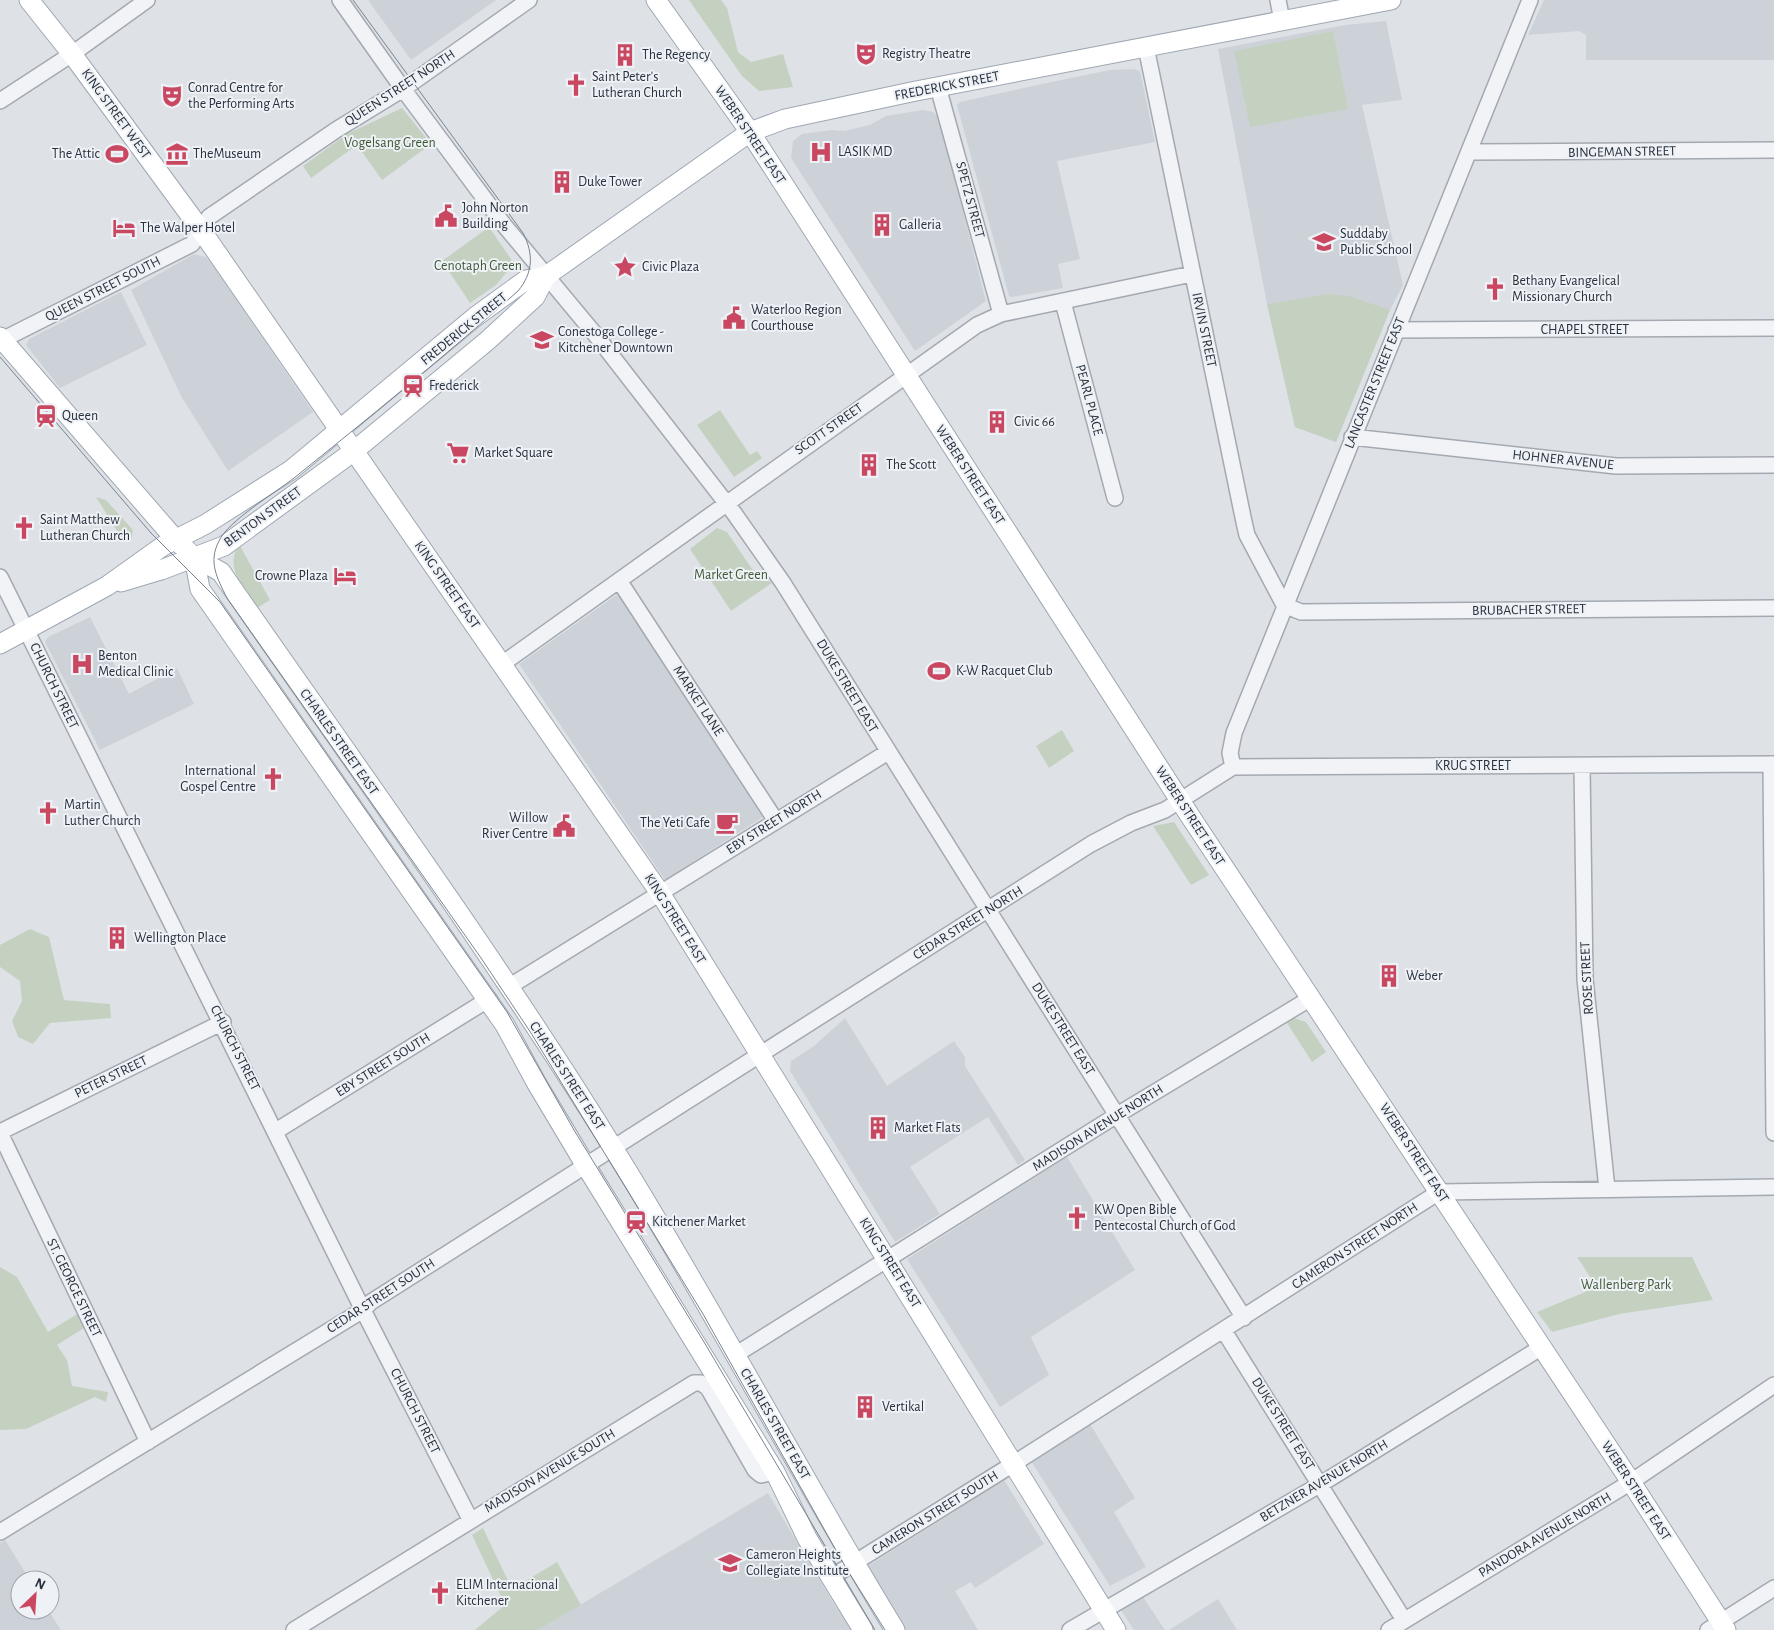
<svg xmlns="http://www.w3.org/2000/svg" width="1774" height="1630" viewBox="0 0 1774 1630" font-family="'Alegreya Sans',sans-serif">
  <rect width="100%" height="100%" fill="#dee2e7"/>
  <!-- built -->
  <path fill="#cdd2d9" d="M 368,0 L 496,0 L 411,60 Z
    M 1544,0 L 1774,0 L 1774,60 L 1586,60 L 1586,35 L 1579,31 L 1528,35 Z
    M 1386,21 L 1402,100 L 1362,105 L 1403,285 L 1390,310 L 1336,442 L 1295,427 L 1267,304 L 1218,49 L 1345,25 Z
    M 1133,69 L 1140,71 L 1155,142 L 1057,161 L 1080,259 L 1058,264 L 1063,288 L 1012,297 L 1009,296 L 957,105 L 960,102 L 1042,84 L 1110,70 Z
    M 923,110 L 933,112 L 939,118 L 986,301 L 915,351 L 791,158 L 793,141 L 802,134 L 832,130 L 844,131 L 870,125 L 886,116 Z
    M 194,254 L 206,257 L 215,268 L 313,412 L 228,471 L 181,396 L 131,290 Z
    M 121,292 L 147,345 L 60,388 L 26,345 L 29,339 Z
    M 622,591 L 766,815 L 665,880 L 519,664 Z
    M 90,617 L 129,694 L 177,668 L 194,704 L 100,750 L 45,642 L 48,637 Z
    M 845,1018 L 887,1086 L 954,1041 L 965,1057 L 965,1066 L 1025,1160 L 1018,1165 L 988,1117 L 947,1143 L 910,1167 L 940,1214 L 895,1242 L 790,1071 L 791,1061 L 814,1046 Z
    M 1067,1157 L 1135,1270 L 1031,1337 L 1049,1375 L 1000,1407 L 907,1259 Z
    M 1090,1424 L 1135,1498 L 1114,1512 L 1146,1567 L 1110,1586 L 1031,1461 Z
    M 1004,1480 L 1044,1544 L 975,1588 L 971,1582 L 955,1591 L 978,1630 L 901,1630 L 865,1568 Z
    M 768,1493 L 834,1604 L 852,1630 L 538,1630 Z
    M 5,1540 L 30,1580 L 20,1580 L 20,1610 L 48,1610 L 61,1630 L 0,1630 L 0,1543 Z
    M 1143,1597 L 1165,1630 L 1134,1630 L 1121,1610 Z
    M 1218,1599 L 1237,1630 L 1169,1630 Z"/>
  <!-- green -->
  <path fill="#c5d1c0" d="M 689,0 L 721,0 L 727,8 L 738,52 L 751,62 L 783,54 L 793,87 L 759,91 L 742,76 Z
    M 1333,31 L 1348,109 L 1250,127 L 1234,51 Z
    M 402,108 L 431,144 L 382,180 L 357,145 L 311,178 L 303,166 L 347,134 Z
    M 489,227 L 511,259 L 511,267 L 496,285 L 470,303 L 442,261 Z
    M 1328,294 L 1349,296 L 1390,310 L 1336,442 L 1295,427 L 1267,304 Z
    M 720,410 L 750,455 L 757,451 L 762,458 L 734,477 L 697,425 Z
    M 96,497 L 106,500 L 133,530 L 131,540 L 124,542 Z
    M 717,528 L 727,532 L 752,569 L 772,583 L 731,611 L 690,549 Z
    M 239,544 L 270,600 L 257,608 C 243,586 224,569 239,544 Z
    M 1062,730 L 1074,751 L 1049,768 L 1036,746 Z
    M 1174,822 L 1209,875 L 1191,885 L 1153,826 Z
    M 30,929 L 49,937 L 64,1000 L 110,1004 L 111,1018 L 50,1023 L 33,1044 L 18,1037 L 12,1021 L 22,1001 L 20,981 L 0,967 L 0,945 Z
    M 1294,1018 L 1306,1022 L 1326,1052 L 1312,1062 L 1287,1023 Z
    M 1577,1257 L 1692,1257 L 1713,1300 L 1619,1314 L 1552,1332 L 1537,1312 L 1597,1287 Z
    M 0,1267 L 17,1277 L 48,1332 L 77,1314 L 84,1328 L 57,1345 L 67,1360 L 72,1386 L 108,1392 L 106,1402 L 95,1397 L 26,1429 L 0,1430 Z
    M 483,1528 L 512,1589 L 557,1562 L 581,1605 L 538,1630 L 475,1630 L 505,1605 L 472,1535 Z"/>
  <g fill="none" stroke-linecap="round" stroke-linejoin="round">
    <defs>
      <path id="minor" d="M 340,0 L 403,89 L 504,225 L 594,333 L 734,513 L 783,583 L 1244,1318
        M 1278,0 L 1282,21
        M 1146,47 L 1244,522 L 1247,535 L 1284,605
        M 938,87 L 1001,314
        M 0,101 L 72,54 L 147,0
        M 1470,152 L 1774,150
        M 1063,302 L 1115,498
        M 1396,330 L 1774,328
        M 0,341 L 192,244 L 209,217 L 336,130 L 403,89 L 529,0
        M 1352,437 L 1616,466 L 1774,465
        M 0,577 L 363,1310 L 470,1519
        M 620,582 L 776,821
        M 1284,605 L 1301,612 L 1774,608
        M 502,664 L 977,325 L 1001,314 L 1192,274
        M 1771,764 L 1774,1133
        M 1582,766 L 1585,979 L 1607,1189
        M 1233,767 L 1230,753 L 1234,733 L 1530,0
        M 510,986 L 888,752
        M 276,1131 L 489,999
        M 0,1132 L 223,1022
        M 0,1133 L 148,1442
        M 1224,1331 L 1404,1620
        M 735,1355 L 1117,1115 L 1311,998
        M 0,1532 L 363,1310 L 371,1302 L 1091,844 L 1131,823 L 1165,810 L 1233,767 L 1774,764
        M 830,1578 L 1002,1471 L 1439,1192 L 1774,1187
        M 294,1630 L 694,1383 L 701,1383 L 708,1388 L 755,1470 L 761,1475 L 775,1472
        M 1070,1630 L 1321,1484 L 1542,1347
        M 1389,1630 L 1631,1482 L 1774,1385
        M 1708,1630 L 1774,1588"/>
      <path id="major" d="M 29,0 L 72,54 L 201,230 L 660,893 L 1116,1630
        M 656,0 L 750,132 L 1190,816 L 1631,1482 L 1726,1630
        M 0,337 L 175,539 L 194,557 L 221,572 C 354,764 492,952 615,1151 C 713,1308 798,1472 895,1630
        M 194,557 L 200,589 L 505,1025 L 537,1084 L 586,1166 L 775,1472 L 807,1538 L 863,1630
        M 121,582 L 161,570 L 224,546 L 354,451 L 487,341 L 535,297 L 546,276
        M 0,644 L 107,586 L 163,546 L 206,524 L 291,470 L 475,317 L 526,280 L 546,276 L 750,132 L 785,119 L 916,91 L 1391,0"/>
    </defs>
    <!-- minor casing -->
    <use href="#minor" stroke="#a4a9b1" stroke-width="18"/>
    <!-- major casing -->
    <use href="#major" stroke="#9ea7b3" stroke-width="21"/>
    <!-- minor -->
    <use href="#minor" stroke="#f1f3f6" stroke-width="15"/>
    <!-- major -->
    <use href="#major" stroke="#fff" stroke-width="19"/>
    <!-- tram -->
    <path stroke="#788390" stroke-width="1" d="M 353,0 L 523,233 C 534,254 533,273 518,291 C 445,356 370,417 294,478 C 275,493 228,521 219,541 C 208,562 217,578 227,598 L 481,958 L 531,1033 L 703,1314 L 846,1568 L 885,1630
      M 0,357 L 151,533 L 220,602 L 507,1012 L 574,1130 L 704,1342 L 875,1630"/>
  </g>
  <!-- icons -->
  <defs>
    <symbol id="theatre-bare" viewBox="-9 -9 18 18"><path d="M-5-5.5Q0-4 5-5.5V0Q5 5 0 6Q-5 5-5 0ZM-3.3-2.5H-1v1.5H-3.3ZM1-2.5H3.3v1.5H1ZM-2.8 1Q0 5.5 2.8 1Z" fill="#c94761" stroke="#eef1f5" stroke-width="2.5" paint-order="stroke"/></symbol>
    <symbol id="building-bare" viewBox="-9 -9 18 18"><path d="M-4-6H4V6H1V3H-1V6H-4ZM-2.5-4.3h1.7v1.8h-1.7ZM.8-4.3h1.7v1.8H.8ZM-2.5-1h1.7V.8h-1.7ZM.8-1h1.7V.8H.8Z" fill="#c94761" stroke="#eef1f5" stroke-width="2.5" paint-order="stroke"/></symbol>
    <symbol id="church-bare" viewBox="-9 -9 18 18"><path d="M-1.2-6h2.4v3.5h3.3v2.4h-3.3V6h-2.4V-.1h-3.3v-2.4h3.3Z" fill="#c94761" stroke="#eef1f5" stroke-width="2.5" paint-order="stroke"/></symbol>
    <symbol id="hospital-bare" viewBox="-9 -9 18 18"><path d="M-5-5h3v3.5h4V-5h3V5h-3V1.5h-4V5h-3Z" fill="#c94761" stroke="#eef1f5" stroke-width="2.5" paint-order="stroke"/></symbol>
    <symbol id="stadium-bare" viewBox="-9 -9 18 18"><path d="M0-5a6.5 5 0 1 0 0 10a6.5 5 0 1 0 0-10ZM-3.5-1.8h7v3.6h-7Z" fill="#c94761" stroke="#eef1f5" stroke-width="2.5" paint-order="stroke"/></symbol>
    <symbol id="museum-bare" viewBox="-9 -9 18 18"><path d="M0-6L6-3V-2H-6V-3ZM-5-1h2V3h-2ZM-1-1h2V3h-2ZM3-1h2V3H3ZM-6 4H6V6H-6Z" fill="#c94761" stroke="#eef1f5" stroke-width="2.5" paint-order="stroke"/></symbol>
    <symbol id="civic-bare" viewBox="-9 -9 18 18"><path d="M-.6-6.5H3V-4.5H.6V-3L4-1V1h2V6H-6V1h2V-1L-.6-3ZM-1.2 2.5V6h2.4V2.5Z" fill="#c94761" stroke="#eef1f5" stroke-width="2.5" paint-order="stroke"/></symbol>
    <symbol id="hotel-bare" viewBox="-9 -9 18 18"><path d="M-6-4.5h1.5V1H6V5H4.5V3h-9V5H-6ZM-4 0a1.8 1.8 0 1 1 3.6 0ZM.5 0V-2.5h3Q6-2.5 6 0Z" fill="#c94761" stroke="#eef1f5" stroke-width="2.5" paint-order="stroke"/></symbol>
    <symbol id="school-bare" viewBox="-9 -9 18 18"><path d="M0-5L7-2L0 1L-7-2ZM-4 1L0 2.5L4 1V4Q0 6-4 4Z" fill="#c94761" stroke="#eef1f5" stroke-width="2.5" paint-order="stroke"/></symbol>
    <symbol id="sight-bare" viewBox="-9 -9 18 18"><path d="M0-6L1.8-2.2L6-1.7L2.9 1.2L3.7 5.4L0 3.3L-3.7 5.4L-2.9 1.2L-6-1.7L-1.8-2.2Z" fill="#c94761" stroke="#eef1f5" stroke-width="2.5" paint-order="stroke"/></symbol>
    <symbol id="university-bare" viewBox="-9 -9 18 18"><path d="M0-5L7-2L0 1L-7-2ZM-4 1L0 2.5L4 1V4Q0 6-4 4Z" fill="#c94761" stroke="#eef1f5" stroke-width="2.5" paint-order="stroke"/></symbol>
    <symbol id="station-bare" viewBox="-9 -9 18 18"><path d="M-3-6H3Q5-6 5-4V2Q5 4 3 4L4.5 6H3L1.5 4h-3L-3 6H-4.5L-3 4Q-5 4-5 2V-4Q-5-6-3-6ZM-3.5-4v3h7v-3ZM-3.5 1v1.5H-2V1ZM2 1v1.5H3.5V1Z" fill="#c94761" stroke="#eef1f5" stroke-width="2.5" paint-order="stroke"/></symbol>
    <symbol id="supermarket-bare" viewBox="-9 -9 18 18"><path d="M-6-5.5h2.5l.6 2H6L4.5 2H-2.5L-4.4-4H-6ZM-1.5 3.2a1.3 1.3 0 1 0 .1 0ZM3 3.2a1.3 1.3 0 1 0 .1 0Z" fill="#c94761" stroke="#eef1f5" stroke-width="2.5" paint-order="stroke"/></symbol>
    <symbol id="cafe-bare" viewBox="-9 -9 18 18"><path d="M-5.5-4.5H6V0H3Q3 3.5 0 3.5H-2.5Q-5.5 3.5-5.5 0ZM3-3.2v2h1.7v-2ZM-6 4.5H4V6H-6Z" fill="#c94761" stroke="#eef1f5" stroke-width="2.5" paint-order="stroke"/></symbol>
  </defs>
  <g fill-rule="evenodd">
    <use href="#theatre-bare" x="850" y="38" width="32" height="32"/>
    <use href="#building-bare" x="609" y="39" width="32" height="32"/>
    <use href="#church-bare" x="560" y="69" width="32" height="32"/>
    <use href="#theatre-bare" x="156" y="80" width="32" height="32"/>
    <use href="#hospital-bare" x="805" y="136" width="32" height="32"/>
    <use href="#stadium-bare" x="101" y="138" width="32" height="32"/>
    <use href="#museum-bare" x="161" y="138" width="32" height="32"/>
    <use href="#building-bare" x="546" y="166" width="32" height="32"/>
    <use href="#civic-bare" x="430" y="200" width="32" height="32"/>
    <use href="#building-bare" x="866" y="209" width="32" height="32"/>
    <use href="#hotel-bare" x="108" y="212" width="32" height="32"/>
    <use href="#school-bare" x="1308" y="226" width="32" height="32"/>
    <use href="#sight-bare" x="609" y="251" width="32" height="32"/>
    <use href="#church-bare" x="1479" y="273" width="32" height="32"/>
    <use href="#civic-bare" x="718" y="302" width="32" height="32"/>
    <use href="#university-bare" x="526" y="324" width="32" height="32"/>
    <use href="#station-bare" x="397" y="370" width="32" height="32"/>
    <use href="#station-bare" x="30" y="400" width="32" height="32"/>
    <use href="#building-bare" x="981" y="406" width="32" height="32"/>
    <use href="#supermarket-bare" x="442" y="437" width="32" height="32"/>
    <use href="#building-bare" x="853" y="449" width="32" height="32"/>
    <use href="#church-bare" x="8" y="512" width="32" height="32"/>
    <use href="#hotel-bare" x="329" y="560" width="32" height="32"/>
    <use href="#hospital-bare" x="66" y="648" width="32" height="32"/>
    <use href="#stadium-bare" x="923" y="655" width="32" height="32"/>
    <use href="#church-bare" x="257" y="763" width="32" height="32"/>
    <use href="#church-bare" x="32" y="797" width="32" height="32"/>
    <use href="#cafe-bare" x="711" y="807" width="32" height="32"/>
    <use href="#civic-bare" x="548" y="810" width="32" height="32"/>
    <use href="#building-bare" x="101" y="922" width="32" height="32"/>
    <use href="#building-bare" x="1373" y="960" width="32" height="32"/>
    <use href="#building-bare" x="862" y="1112" width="32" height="32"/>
    <use href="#church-bare" x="1061" y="1202" width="32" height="32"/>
    <use href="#station-bare" x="620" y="1206" width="32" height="32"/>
    <use href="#building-bare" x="849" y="1391" width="32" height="32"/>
    <use href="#school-bare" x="714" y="1547" width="32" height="32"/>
    <use href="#church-bare" x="424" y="1577" width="32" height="32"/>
  </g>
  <g text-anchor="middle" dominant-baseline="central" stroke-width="4" stroke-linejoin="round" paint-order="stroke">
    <!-- poi labels -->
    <g font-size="14" fill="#28313e" stroke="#eef1f5" text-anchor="start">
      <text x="882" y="54">Registry Theatre</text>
      <text x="642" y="55">The Regency</text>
      <text x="592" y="77">Saint Peter's<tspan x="592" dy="16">Lutheran Church</tspan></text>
      <text x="188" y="88">Conrad Centre for<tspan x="188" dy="16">the Performing Arts</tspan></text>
      <text x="838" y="152">LASIK MD</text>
      <text x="100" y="154" text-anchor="end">The Attic</text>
      <text x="193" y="154">TheMuseum</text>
      <text x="578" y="182">Duke Tower</text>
      <text x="462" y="208">John Norton<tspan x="462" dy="16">Building</tspan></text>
      <text x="899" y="225">Galleria</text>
      <text x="140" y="228">The Walper Hotel</text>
      <text x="1340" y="234">Suddaby<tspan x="1340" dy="16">Public School</tspan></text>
      <text x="642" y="267">Civic Plaza</text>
      <text x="1512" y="281">Bethany Evangelical<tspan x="1512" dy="16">Missionary Church</tspan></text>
      <text x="751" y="310">Waterloo Region<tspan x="751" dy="16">Courthouse</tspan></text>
      <text x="558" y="332">Conestoga College -<tspan x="558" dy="16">Kitchener Downtown</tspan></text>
      <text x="429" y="386">Frederick</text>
      <text x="62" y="416">Queen</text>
      <text x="1014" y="422">Civic 66</text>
      <text x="474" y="453">Market Square</text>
      <text x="886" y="465">The Scott</text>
      <text x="40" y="520">Saint Matthew<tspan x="40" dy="16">Lutheran Church</tspan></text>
      <text x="328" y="576" text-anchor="end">Crowne Plaza</text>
      <text x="98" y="656">Benton<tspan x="98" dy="16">Medical Clinic</tspan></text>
      <text x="956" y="671">K-W Racquet Club</text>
      <text x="256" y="771" text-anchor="end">International<tspan x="256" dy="16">Gospel Centre</tspan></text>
      <text x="64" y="805">Martin<tspan x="64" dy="16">Luther Church</tspan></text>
      <text x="548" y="818" text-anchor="end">Willow<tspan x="548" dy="16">River Centre</tspan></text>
      <text x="710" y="823" text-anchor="end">The Yeti Cafe</text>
      <text x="134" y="938">Wellington Place</text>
      <text x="1406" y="976">Weber</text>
      <text x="894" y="1128">Market Flats</text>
      <text x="1094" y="1210">KW Open Bible<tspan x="1094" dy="16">Pentecostal Church of God</tspan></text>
      <text x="652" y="1222">Kitchener Market</text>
      <text x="882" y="1407">Vertikal</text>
      <text x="746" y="1555">Cameron Heights<tspan x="746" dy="16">Collegiate Institute</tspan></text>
      <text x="456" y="1585">ELIM Internacional<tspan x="456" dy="16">Kitchener</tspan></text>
    </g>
    <!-- street labels -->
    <g font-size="14" fill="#28313e" stroke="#eef1f5">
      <text transform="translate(947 86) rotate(-11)">FREDERICK STREET</text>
      <text transform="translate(400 88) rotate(-33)">QUEEN STREET NORTH</text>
      <text transform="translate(116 114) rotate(54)">KING STREET WEST</text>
      <text transform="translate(750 135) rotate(56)">WEBER STREET EAST</text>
      <text transform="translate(1622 152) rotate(-1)">BINGEMAN STREET</text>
      <text transform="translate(970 200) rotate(75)">SPETZ STREET</text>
      <text transform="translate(103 289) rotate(-27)">QUEEN STREET SOUTH</text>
      <text transform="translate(464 329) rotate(-39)">FREDERICK STREET</text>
      <text transform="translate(1204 330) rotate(78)">IRVIN STREET</text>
      <text x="1585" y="330">CHAPEL STREET</text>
      <text transform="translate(1375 383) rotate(-68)">LANCASTER STREET EAST</text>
      <text transform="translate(1089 400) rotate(75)">PEARL PLACE</text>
      <text transform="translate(829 429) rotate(-35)">SCOTT STREET</text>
      <text transform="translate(1563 460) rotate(6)">HOHNER AVENUE</text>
      <text transform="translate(970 475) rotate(57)">WEBER STREET EAST</text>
      <text transform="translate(263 517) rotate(-36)">BENTON STREET</text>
      <text transform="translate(447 585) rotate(55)">KING STREET EAST</text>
      <text transform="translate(1529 610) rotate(-1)">BRUBACHER STREET</text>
      <text transform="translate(54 686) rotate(64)">CHURCH STREET</text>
      <text transform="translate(847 686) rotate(59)">DUKE STREET EAST</text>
      <text transform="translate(698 701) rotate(57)">MARKET LANE</text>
      <text transform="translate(339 742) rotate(55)">CHARLES STREET EAST</text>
      <text x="1473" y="766">KRUG STREET</text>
      <text transform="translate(1190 816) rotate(57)">WEBER STREET EAST</text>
      <text transform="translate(774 822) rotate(-32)">EBY STREET NORTH</text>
      <text transform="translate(675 919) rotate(58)">KING STREET EAST</text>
      <text transform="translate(968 923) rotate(-32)">CEDAR STREET NORTH</text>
      <text transform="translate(1587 978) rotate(-93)">ROSE STREET</text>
      <text transform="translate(1063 1029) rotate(58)">DUKE STREET EAST</text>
      <text transform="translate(235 1048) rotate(63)">CHURCH STREET</text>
      <text transform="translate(383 1065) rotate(-32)">EBY STREET SOUTH</text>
      <text transform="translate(567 1076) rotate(57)">CHARLES STREET EAST</text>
      <text transform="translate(111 1077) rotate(-26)">PETER STREET</text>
      <text transform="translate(1098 1128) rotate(-32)">MADISON AVENUE NORTH</text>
      <text transform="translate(1414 1153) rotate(57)">WEBER STREET EAST</text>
      <text transform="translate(1355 1246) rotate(-33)">CAMERON STREET NORTH</text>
      <text transform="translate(890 1263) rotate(58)">KING STREET EAST</text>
      <text transform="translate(74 1288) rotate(64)">ST. GEORGE STREET</text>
      <text transform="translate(381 1296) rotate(-33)">CEDAR STREET SOUTH</text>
      <text transform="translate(415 1411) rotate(63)">CHURCH STREET</text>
      <text transform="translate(775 1424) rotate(60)">CHARLES STREET EAST</text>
      <text transform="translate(1283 1424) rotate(58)">DUKE STREET EAST</text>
      <text transform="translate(550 1471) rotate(-31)">MADISON AVENUE SOUTH</text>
      <text transform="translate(1324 1481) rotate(-31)">BETZNER AVENUE NORTH</text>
      <text transform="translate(1636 1491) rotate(57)">WEBER STREET EAST</text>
      <text transform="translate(935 1513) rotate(-32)">CAMERON STREET SOUTH</text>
      <text transform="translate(1545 1535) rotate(-31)">PANDORA AVENUE NORTH</text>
    </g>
    <!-- park labels -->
    <g font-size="14" fill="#3e5936" stroke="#eef1f5">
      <text x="390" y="143">Vogelsang Green</text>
      <text x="478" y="266">Cenotaph Green</text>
      <text x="731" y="575">Market Green</text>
      <text x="1626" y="1285">Wallenberg Park</text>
    </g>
  </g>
  <!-- north arrow -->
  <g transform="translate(35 1595) rotate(25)"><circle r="24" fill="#eef1f5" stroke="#9fa4ac"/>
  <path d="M0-4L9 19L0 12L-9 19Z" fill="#c94761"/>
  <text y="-8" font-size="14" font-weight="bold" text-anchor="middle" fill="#28313e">N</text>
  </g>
</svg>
